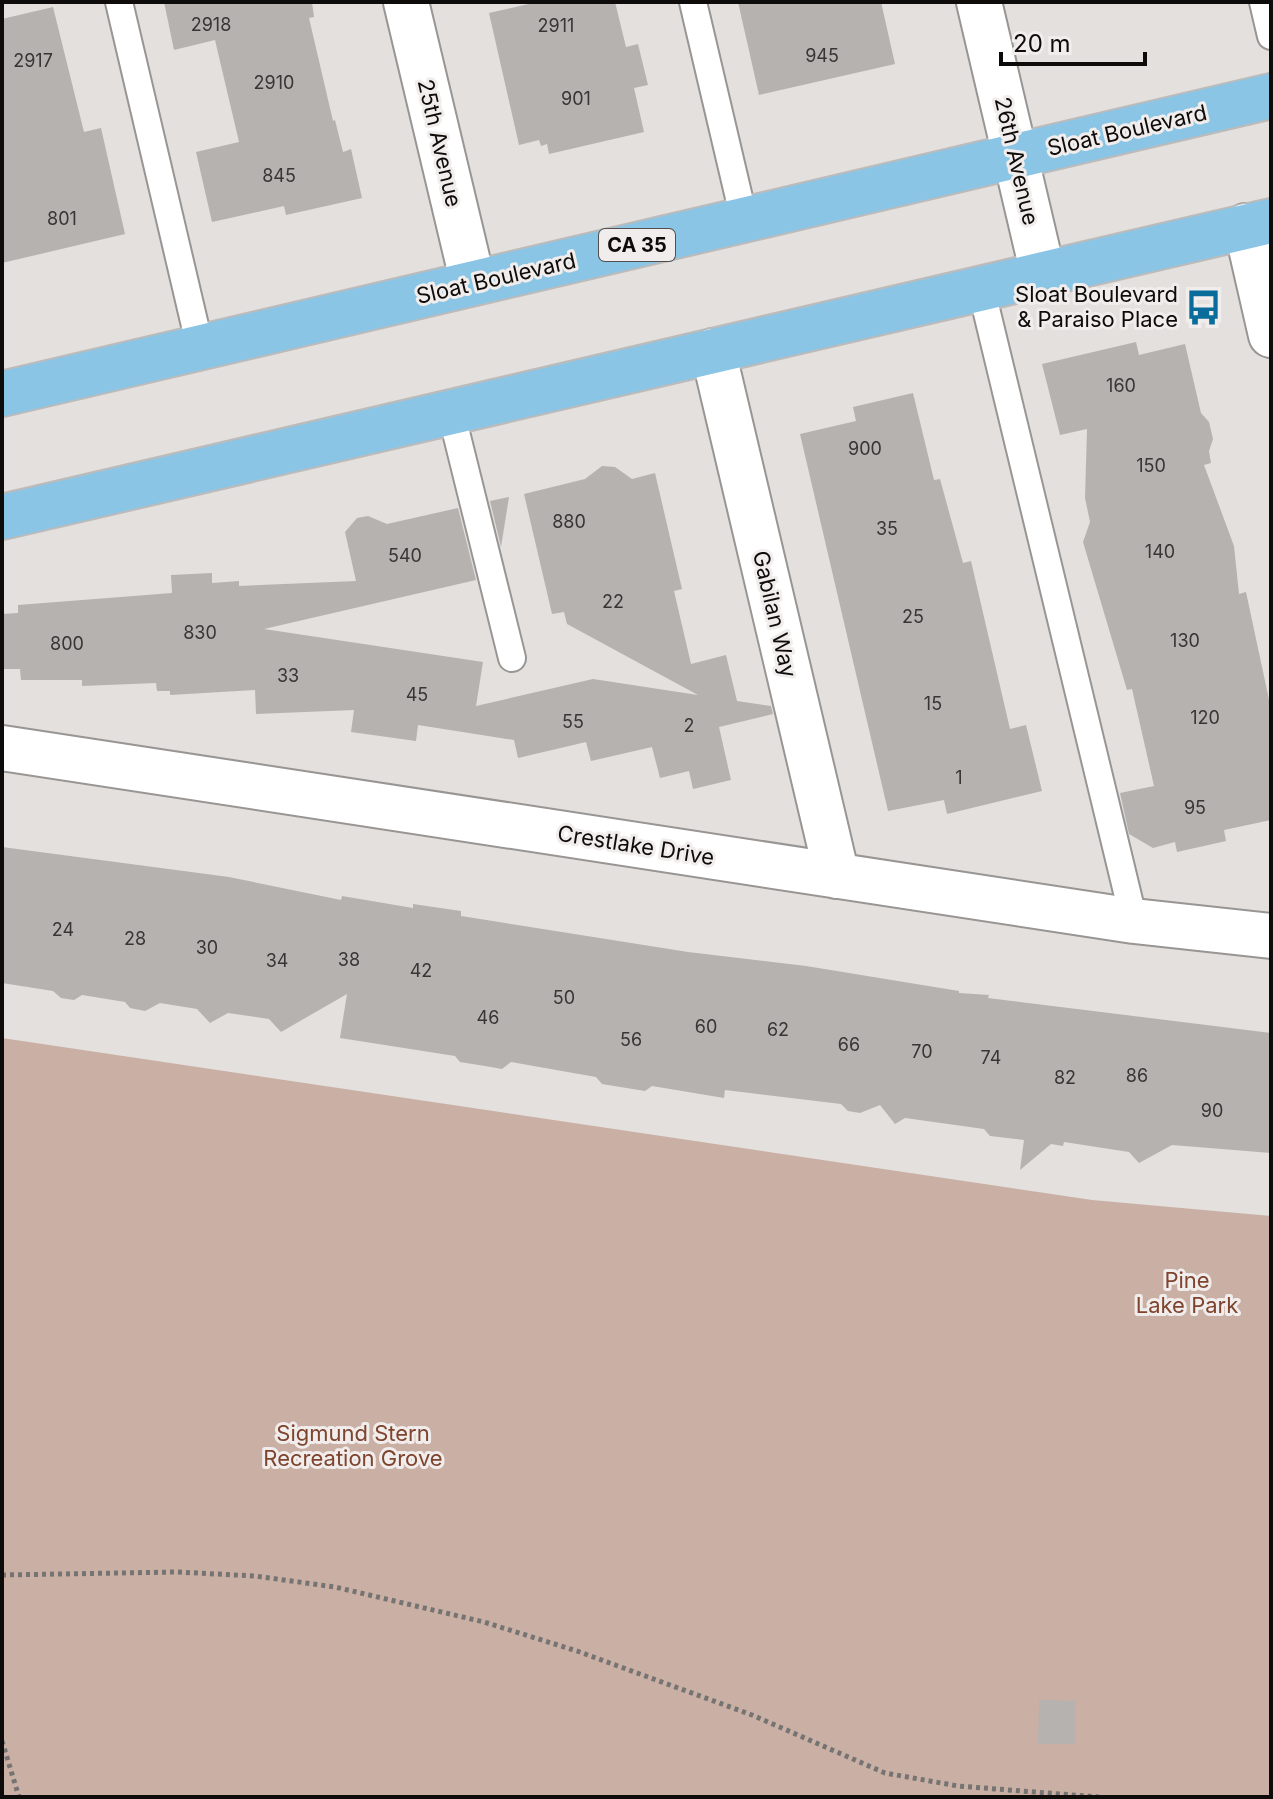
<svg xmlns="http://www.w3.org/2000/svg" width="1273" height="1799" viewBox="0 0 1273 1799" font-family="Inter,sans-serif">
  <rect width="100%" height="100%" fill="#e3e0de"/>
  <!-- green -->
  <path fill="#caafa4" d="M 2,1038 L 1092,1200 L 1271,1216 L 1271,1797 L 2,1797 Z"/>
  <!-- building -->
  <path fill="#b5b2b0" d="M 164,2 L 312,2 L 314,17 L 309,18 L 333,121 L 335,120 L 343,152 L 351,149 L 362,198 L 286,215 L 284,206 L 212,222 L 196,152 L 239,142 L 215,40 L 174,50 Z
    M 537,2 L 615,2 L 626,47 L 638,44 L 648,85 L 634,88 L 644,132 L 549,154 L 547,144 L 541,146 L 539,140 L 519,145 L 489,13 Z
    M 738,2 L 881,2 L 895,64 L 759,95 Z
    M 53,7 L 84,132 L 101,128 L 125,234 L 2,263 L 2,19 Z
    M 1136,342 L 1139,355 L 1185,344 L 1201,413 L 1209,422 L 1213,439 L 1209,451 L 1211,463 L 1204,465 L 1234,546 L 1239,594 L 1246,592 L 1271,709 L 1271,820 L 1224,830 L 1226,841 L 1177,852 L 1175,842 L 1153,848 L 1129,834 L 1120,793 L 1154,786 L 1132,689 L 1127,690 L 1083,542 L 1090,522 L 1085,498 L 1087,429 L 1060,435 L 1042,364 Z
    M 913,393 L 934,480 L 940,479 L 963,563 L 971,561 L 1010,729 L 1026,725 L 1042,791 L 947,814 L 944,800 L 888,811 L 800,434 L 856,421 L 853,407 Z
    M 602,466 L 615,467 L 632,479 L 655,473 L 682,589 L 674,591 L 691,664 L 726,655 L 737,701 L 771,706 L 773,714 L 719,727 L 731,780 L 693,789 L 689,771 L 660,778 L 652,747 L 591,761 L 586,742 L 518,758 L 514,740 L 418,725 L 416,741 L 351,732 L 354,710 L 256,714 L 255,690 L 170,695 L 170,691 L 157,691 L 156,683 L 82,686 L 82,680 L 21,680 L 20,669 L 2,669 L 2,614 L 18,613 L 18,605 L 172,593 L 171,575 L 212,573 L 212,583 L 239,581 L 239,586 L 356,581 L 345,532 L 357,518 L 368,516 L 387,524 L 458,508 L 476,580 L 264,629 L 483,662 L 476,706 L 593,679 L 698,695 L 567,624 L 564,612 L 552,614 L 524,494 L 585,479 Z
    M 509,497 L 501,547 L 490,501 Z
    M 2,847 L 229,877 L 341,900 L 342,896 L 413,908 L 413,904 L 461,911 L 461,916 L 688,952 L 806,966 L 959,991 L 959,993 L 989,995 L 988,998 L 1271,1033 L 1271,1153 L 1172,1145 L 1139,1163 L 1129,1152 L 1064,1142 L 1063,1146 L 1051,1144 L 1020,1170 L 1024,1140 L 990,1136 L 984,1129 L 905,1118 L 895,1124 L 880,1105 L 860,1113 L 848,1111 L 841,1104 L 725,1090 L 724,1098 L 652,1086 L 645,1091 L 602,1084 L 596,1077 L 511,1062 L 502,1069 L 485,1066 L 460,1062 L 455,1056 L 340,1038 L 347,994 L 281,1032 L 269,1019 L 228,1013 L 210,1023 L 197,1009 L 160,1003 L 145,1011 L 130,1008 L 125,1002 L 82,995 L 74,1000 L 61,998 L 53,991 L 2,983 Z
    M 1039,1700 L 1075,1701 L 1075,1744 L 1038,1744 Z"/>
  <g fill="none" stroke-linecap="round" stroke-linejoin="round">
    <defs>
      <path id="service" d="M 119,2 L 200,347
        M 693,2 L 744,219
        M 1263,2 L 1271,36
        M 981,288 L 1134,921
        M 451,412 L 512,658"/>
      <path id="minor" d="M 406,2 L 473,283
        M 979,2 L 1043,274
        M 1246,226 L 1271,335
        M 713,351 L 837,876
        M 2,748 L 1134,921 L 1271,936"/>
      <path id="primary" d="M 2,394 L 1271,96
        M 2,517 L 1271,221"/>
    </defs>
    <!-- service casing -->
    <use href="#service" stroke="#989593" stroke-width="30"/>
    <!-- minor casing -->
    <use href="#minor" stroke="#989593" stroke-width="48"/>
    <!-- primary casing -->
    <use href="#primary" stroke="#bbb" stroke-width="48"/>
    <!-- path -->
    <path stroke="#767473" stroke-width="5" stroke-dasharray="4 4" stroke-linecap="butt" d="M 2,1575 L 177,1572 L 255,1576 L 335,1587 L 484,1622 L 577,1651 L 752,1715 L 885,1773 L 958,1786 L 1099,1797
      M 2,1741 L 19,1797"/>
    <!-- service -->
    <use href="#service" stroke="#fff" stroke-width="26"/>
    <!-- minor -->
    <use href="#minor" stroke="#fff" stroke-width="44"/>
    <!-- primary -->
    <use href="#primary" stroke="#8bc5e6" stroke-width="44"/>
  </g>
  <!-- icons -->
  <defs>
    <symbol id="bus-bare" viewBox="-9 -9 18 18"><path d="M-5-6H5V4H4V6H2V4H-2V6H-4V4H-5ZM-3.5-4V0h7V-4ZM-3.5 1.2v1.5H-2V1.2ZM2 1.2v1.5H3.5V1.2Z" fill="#096c9a" stroke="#f1edec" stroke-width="2.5" paint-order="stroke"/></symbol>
  </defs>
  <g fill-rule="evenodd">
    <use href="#bus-bare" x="1178" y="282" width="51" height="51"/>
  </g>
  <g text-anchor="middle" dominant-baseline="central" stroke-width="6" stroke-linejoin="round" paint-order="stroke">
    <!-- number labels -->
    <g font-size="18" fill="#373634">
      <text x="211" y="24">2918</text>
      <text x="556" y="25">2911</text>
      <text x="822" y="55">945</text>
      <text x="33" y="60">2917</text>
      <text x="274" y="82">2910</text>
      <text x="576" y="98">901</text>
      <text x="279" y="175">845</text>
      <text x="62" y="218">801</text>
      <text x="1121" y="385">160</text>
      <text x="865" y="448">900</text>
      <text x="1151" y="465">150</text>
      <text x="569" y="521">880</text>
      <text x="887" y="528">35</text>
      <text x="1160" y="551">140</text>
      <text x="405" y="555">540</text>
      <text x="613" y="601">22</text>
      <text x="913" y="616">25</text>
      <text x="200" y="632">830</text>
      <text x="1185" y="640">130</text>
      <text x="67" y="643">800</text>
      <text x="288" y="675">33</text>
      <text x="417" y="694">45</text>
      <text x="933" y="703">15</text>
      <text x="1205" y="717">120</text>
      <text x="573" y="721">55</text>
      <text x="689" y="725">2</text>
      <text x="959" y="777">1</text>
      <text x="1195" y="807">95</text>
      <text x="63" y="929">24</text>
      <text x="135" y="938">28</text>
      <text x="207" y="947">30</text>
      <text x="349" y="959">38</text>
      <text x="277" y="960">34</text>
      <text x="421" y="970">42</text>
      <text x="564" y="997">50</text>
      <text x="488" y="1017">46</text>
      <text x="706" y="1026">60</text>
      <text x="778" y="1029">62</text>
      <text x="631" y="1039">56</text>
      <text x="849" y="1044">66</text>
      <text x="922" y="1051">70</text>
      <text x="991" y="1057">74</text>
      <text x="1137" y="1075">86</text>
      <text x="1065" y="1077">82</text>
      <text x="1212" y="1110">90</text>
    </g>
    <!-- shield labels -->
    <rect fill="#f1edec" stroke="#51504e" stroke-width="2" x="599" y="229" width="76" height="32" rx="6"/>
    <g font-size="20" font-weight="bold" fill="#0d0c0b">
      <text x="637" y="245">CA 35</text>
    </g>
    <!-- street labels -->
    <g font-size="22" fill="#0d0c0b" stroke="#f1edec">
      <text transform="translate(1127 130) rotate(-13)">Sloat Boulevard</text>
      <text transform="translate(440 143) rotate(77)">25th Avenue</text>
      <text transform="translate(1017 161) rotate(77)">26th Avenue</text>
      <text transform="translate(496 278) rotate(-13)">Sloat Boulevard</text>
      <text transform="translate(775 614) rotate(77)">Gabilan Way</text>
      <text transform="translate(636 845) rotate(9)">Crestlake Drive</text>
    </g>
    <!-- poi labels -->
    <g font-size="22" fill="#0d0c0b" stroke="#f1edec" text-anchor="end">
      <text x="1178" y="294">Sloat Boulevard<tspan x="1178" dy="25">&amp; Paraiso Place</tspan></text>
    </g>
    <!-- park labels -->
    <g font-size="22" fill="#7e442e" stroke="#f1edec">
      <text x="1187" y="1280">Pine<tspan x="1187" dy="25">Lake Park</tspan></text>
      <text x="353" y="1433">Sigmund Stern<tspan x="353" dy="25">Recreation Grove</tspan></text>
    </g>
  </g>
  <!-- border -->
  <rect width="1273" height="1799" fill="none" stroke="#0d0c0b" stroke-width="8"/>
  <!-- scale -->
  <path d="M1001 52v12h144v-12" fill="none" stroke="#0d0c0b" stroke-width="4"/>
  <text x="1013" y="52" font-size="24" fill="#0d0c0b" stroke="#f1edec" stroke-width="6" paint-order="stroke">20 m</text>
</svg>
